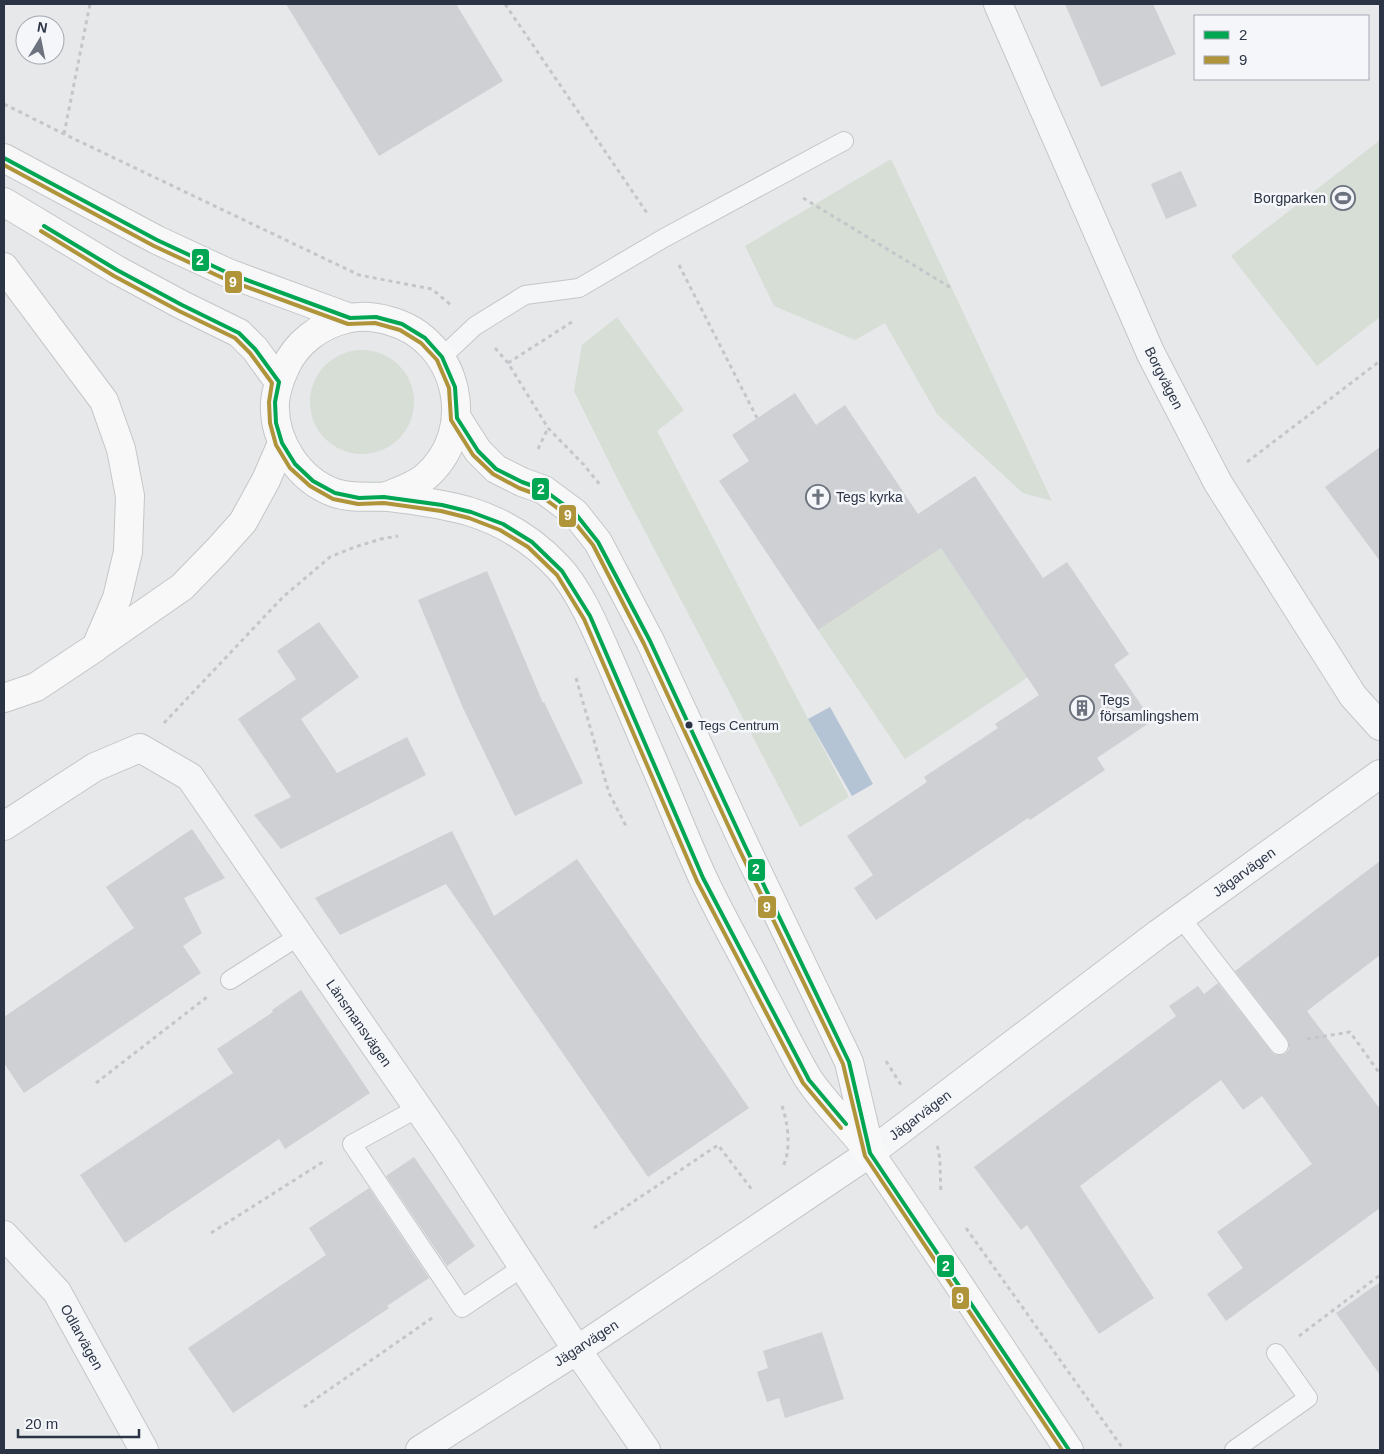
<svg xmlns="http://www.w3.org/2000/svg" width="1384" height="1454" viewBox="0 0 1384 1454" font-family="Arial,sans-serif">
  <rect width="100%" height="100%" fill="#e6e8ea"/>
  <!-- green -->
  <path fill="#d6ded6" d="M 1380,140 L 1380,317 L 1317,366 L 1231,256 Z
    M 891,159 L 1052,501 L 1023,493 L 937,414 L 885,323 L 855,340 L 774,306 L 745,246 Z
    M 617,317 L 684,410 L 657,431 L 849,797 L 800,827 L 617,478 L 574,391 L 582,345 Z
    M310 402a52 52 0 1 1 104 0a52 52 0 1 1-104 0Z
    M 941,548 L 1028,677 L 905,759 L 818,630 Z"/>
  <!-- water -->
  <path fill="#b4c4d5" d="M 830,707 L 873,784 L 852,796 L 808,719 Z"/>
  <!-- building -->
  <path fill="#ced0d3" d="M 286,4 L 456,4 L 503,81 L 379,156 Z
    M 1065,4 L 1153,4 L 1176,54 L 1101,87 Z
    M 1181,171 L 1197,206 L 1166,219 L 1151,184 Z
    M 795,393 L 816,425 L 845,405 L 918,514 L 975,476 L 1043,578 L 1067,562 L 1129,654 L 1114,665 L 1152,721 L 1097,758 L 1105,770 L 1030,820 L 1028,818 L 876,920 L 854,888 L 873,875 L 847,836 L 927,782 L 924,777 L 998,728 L 995,724 L 1039,695 L 941,548 L 818,630 L 719,481 L 749,461 L 732,435 Z
    M 1380,447 L 1380,561 L 1325,487 Z
    M 487,571 L 543,703 L 544,702 L 583,783 L 515,816 L 463,708 L 418,600 Z
    M 319,622 L 359,677 L 301,719 L 337,773 L 407,737 L 426,775 L 281,849 L 254,815 L 291,797 L 238,719 L 296,679 L 277,651 Z
    M 192,829 L 225,878 L 184,898 L 202,933 L 183,946 L 201,973 L 24,1093 L 4,1063 L 4,1017 L 134,928 L 106,887 Z
    M 452,831 L 494,916 L 577,859 L 749,1108 L 648,1177 L 446,884 L 340,935 L 315,898 Z
    M 1380,861 L 1380,955 L 1307,1011 L 1380,1109 L 1380,1208 L 1226,1321 L 1207,1294 L 1243,1268 L 1217,1232 L 1312,1164 L 1262,1096 L 1243,1110 L 1221,1080 L 1080,1186 L 1154,1298 L 1099,1334 L 1027,1225 L 1021,1230 L 974,1167 L 1176,1016 L 1169,1006 L 1198,986 L 1204,994 L 1218,983 L 1271,1051 L 1275,1055 L 1285,1054 L 1289,1049 L 1289,1043 L 1287,1039 L 1235,971 Z
    M 301,990 L 370,1093 L 285,1149 L 279,1139 L 125,1243 L 80,1175 L 233,1073 L 217,1049 L 273,1012 L 272,1010 Z
    M 414,1157 L 475,1246 L 447,1266 L 386,1176 Z
    M 369,1188 L 429,1278 L 387,1306 L 389,1308 L 233,1413 L 188,1348 L 326,1255 L 309,1228 Z
    M 1380,1282 L 1380,1375 L 1336,1313 Z
    M 822,1332 L 844,1399 L 785,1418 L 779,1398 L 767,1402 L 757,1372 L 768,1368 L 763,1351 Z"/>
  <g fill="none" stroke-linecap="round" stroke-linejoin="round">
    <defs>
      <path id="lane" d="M 442,357 L 475,326 L 525,295 L 579,288 L 664,238 L 844,141
        M 1181,918 L 1279,1045
        M 230,980 L 299,936
        M 418,1108 L 352,1144 L 462,1308 L 523,1267
        M 1234,1450 L 1308,1398 L 1276,1353"/>
      <path id="street" d="M 998,4 L 1151,354 L 1218,483 L 1353,696 L 1380,726
        M 4,826 L 95,767 L 140,748 L 190,777 L 445,1147 L 577,1350 L 646,1450
        M 4,1235 L 57,1292 L 144,1450
        M 420,1450 L 577,1350 L 870,1153 L 1158,934 L 1380,774"/>
      <path id="secondary" d="M 4,158 L 157,240 L 228,273 L 350,318
        M 4,202 L 117,270 L 182,305 L 239,333 L 255,349 L 279,382
        M 4,267 L 104,401 L 121,449 L 130,496 L 128,552 L 117,598 L 96,647 L 36,687 L 4,698
        M 457,418 L 478,451 L 496,469 L 522,482 L 544,490 L 575,513 L 598,542 L 650,641 L 745,846 L 849,1062 L 869,1147
        M 384,497 C 398,492 412,487 424,478 C 480,432 459,340 390,321 C 376,317 361,315 346,319 C 320,325 296,343 285,368 C 280,379 276,389 275,402 C 273,440 298,480 335,493 C 353,499 371,496 389,497 C 415,500 442,504 468,511 C 504,522 533,540 558,567 C 580,590 597,632 610,661 C 627,700 643,738 660,777 C 674,810 687,843 702,876 C 721,917 744,956 764,996 C 778,1022 791,1049 806,1075 C 823,1104 855,1130 874,1159 C 940,1255 1004,1353 1069,1450
        M 97,646 L 182,587 L 217,551 L 243,522 L 266,480 L 282,443"/>
    </defs>
    <!-- lane casing -->
    <use href="#lane" stroke="#c4c6c8" stroke-width="20"/>
    <!-- street casing -->
    <use href="#street" stroke="#c4c6c8" stroke-width="30"/>
    <!-- secondary casing -->
    <use href="#secondary" stroke="#c4c6c8" stroke-width="30"/>
    <!-- path -->
    <path stroke="#c5c6ca" stroke-width="3" stroke-dasharray="4 4" stroke-linecap="butt" d="M 505,4 L 647,213
      M 4,104 L 64,134 L 359,275 L 432,289 L 452,306
      M 64,134 L 90,4
      M 803,198 L 953,289
      M 679,265 L 757,418
      M 495,348 L 508,363 L 548,428 L 584,465 L 601,486
      M 508,363 L 575,320
      M 538,449 L 548,428
      M 1247,462 L 1380,361
      M 576,678 L 609,793 L 627,828
      M 164,723 L 283,597 L 330,557 L 355,547 L 381,539 L 398,536
      M 1307,1039 L 1350,1032 L 1380,1074
      M 886,1061 L 901,1085
      M 96,1083 L 207,997
      M 782,1106 C 788,1123 792,1151 782,1168
      M 937,1146 C 941,1153 940,1181 941,1192
      M 594,1228 L 718,1145 L 753,1191
      M 966,1228 L 1124,1450
      M 211,1233 L 326,1160
      M 1299,1336 L 1380,1275
      M 304,1407 L 432,1318"/>
    <!-- lane -->
    <use href="#lane" stroke="#f5f6f7" stroke-width="18"/>
    <!-- street -->
    <use href="#street" stroke="#f5f6f7" stroke-width="28"/>
    <!-- secondary -->
    <use href="#secondary" stroke="#f8f8f8" stroke-width="28"/>
    <defs>
      <path id="bus-1" d="M 4,158 L 157,240 L 228,273 L 350,318 L 376,317 L 402,324 L 425,338 L 442,357 L 455,387 L 457,418 L 478,451 L 496,469 L 522,482 L 544,490 L 575,513 L 598,542 L 650,641 L 745,846 L 849,1062 L 870,1153 L 1069,1450
        M 44,226 L 117,270 L 182,305 L 239,333 L 255,349 L 279,382 L 275,402 L 276,423 L 282,443 L 295,464 L 313,481 L 335,493 L 359,498 L 384,497 L 442,505 L 471,512 L 503,524 L 532,542 L 562,571 L 590,616 L 703,878 L 809,1080 L 846,1124"/>
      <path id="bus-2" d="M 4,165 L 154,246 L 225,279 L 348,324 L 375,323 L 400,330 L 421,343 L 437,360 L 449,388 L 451,420 L 473,455 L 493,474 L 519,488 L 541,496 L 571,518 L 593,545 L 644,644 L 739,849 L 843,1064 L 865,1156 L 1062,1450
        M 41,231 L 114,276 L 179,311 L 235,338 L 250,353 L 272,383 L 269,402 L 270,423 L 276,445 L 290,468 L 310,486 L 333,499 L 358,504 L 384,503 L 441,511 L 469,518 L 500,530 L 528,547 L 557,575 L 584,619 L 697,881 L 803,1083 L 841,1128"/>
    </defs>
    <!-- bus-1 casing -->
    <use href="#bus-1" stroke="#f4f6f9" stroke-width="8"/>
    <!-- bus-2 casing -->
    <use href="#bus-2" stroke="#f4f6f9" stroke-width="8"/>
    <!-- bus-1 -->
    <use href="#bus-1" stroke="#00a651" stroke-width="4"/>
    <!-- bus-2 -->
    <use href="#bus-2" stroke="#b09439" stroke-width="4"/>
  </g>
  <!-- icons -->
  <defs>
    <symbol id="stadium-ring" viewBox="-11 -11 22 22"><circle r="9.5" fill="#f4f6f9" stroke="#6c737f" stroke-width="1.5"/><path d="M0-5a6.5 5 0 1 0 0 10a6.5 5 0 1 0 0-10ZM-3.5-1.8h7v3.6h-7Z" fill="#6c737f"/></symbol>
    <symbol id="church-ring" viewBox="-11 -11 22 22"><circle r="9.5" fill="#f4f6f9" stroke="#6c737f" stroke-width="1.5"/><path d="M-1.2-6h2.4v3.5h3.3v2.4h-3.3V6h-2.4V-.1h-3.3v-2.4h3.3Z" fill="#6c737f"/></symbol>
    <symbol id="building-ring" viewBox="-11 -11 22 22"><circle r="9.5" fill="#f4f6f9" stroke="#6c737f" stroke-width="1.5"/><path d="M-4-6H4V6H1V3H-1V6H-4ZM-2.5-4.3h1.7v1.8h-1.7ZM.8-4.3h1.7v1.8H.8ZM-2.5-1h1.7V.8h-1.7ZM.8-1h1.7V.8H.8Z" fill="#6c737f"/></symbol>
  </defs>
  <g fill-rule="evenodd">
    <use href="#stadium-ring" x="1329" y="184" width="28" height="28"/>
    <use href="#church-ring" x="804" y="483" width="28" height="28"/>
    <use href="#building-ring" x="1068" y="694" width="28" height="28"/>
  </g>
  <!-- markers -->
  <circle fill="#2b3445" stroke="#f4f6f9" stroke-width="2" cx="689" cy="725" r="4.5"/>
  <g text-anchor="middle" dominant-baseline="central" stroke-width="5" stroke-linejoin="round" paint-order="stroke">
    <!-- bus labels -->
    <g font-size="13" fill="#2b3445" stroke="#f4f6f9" text-anchor="start">
      <text x="698" y="725">Tegs Centrum</text>
    </g>
    <!-- poi labels -->
    <g font-size="14" fill="#2b3445" stroke="#f4f6f9" text-anchor="start">
      <text x="1326" y="198" text-anchor="end">Borgparken</text>
      <text x="836" y="497">Tegs kyrka</text>
      <text x="1100" y="700">Tegs<tspan x="1100" dy="16">församlingshem</tspan></text>
    </g>
    <!-- street labels -->
    <g font-size="14" fill="#2b3445" stroke="#f4f6f9">
      <text transform="translate(1164 378) rotate(63)">Borgvägen</text>
      <text transform="translate(1244 872) rotate(-36)">Jägarvägen</text>
      <text transform="translate(359 1023) rotate(55)">Länsmansvägen</text>
      <text transform="translate(920 1115) rotate(-37)">Jägarvägen</text>
      <text transform="translate(82 1337) rotate(61)">Odlarvägen</text>
      <text transform="translate(586 1343) rotate(-33)">Jägarvägen</text>
    </g>
  </g>
  <g stroke="#f4f6f9" stroke-width="2">
    <rect x="191" y="248" width="19" height="24" rx="5" fill="#00a651"/>
    <rect x="224" y="270" width="19" height="24" rx="5" fill="#b09439"/>
    <rect x="531" y="477" width="19" height="24" rx="5" fill="#00a651"/>
    <rect x="558" y="504" width="19" height="24" rx="5" fill="#b09439"/>
    <rect x="747" y="858" width="19" height="24" rx="5" fill="#00a651"/>
    <rect x="757" y="895" width="20" height="24" rx="5" fill="#b09439"/>
    <rect x="936" y="1254" width="19" height="24" rx="5" fill="#00a651"/>
    <rect x="951" y="1286" width="19" height="24" rx="5" fill="#b09439"/>
  </g>
  <g font-size="14" text-anchor="middle" font-weight="bold" fill="#fff">
    <text x="200" y="265">2</text>
    <text x="233" y="287">9</text>
    <text x="541" y="494">2</text>
    <text x="568" y="520">9</text>
    <text x="756" y="874">2</text>
    <text x="767" y="912">9</text>
    <text x="946" y="1271">2</text>
    <text x="960" y="1303">9</text>
  </g>
  <!-- border -->
  <rect width="1384" height="1454" fill="none" stroke="#2b3445" stroke-width="10"/>
  <!-- legend -->
  <rect x="1194" y="15" width="175" height="65" fill="#f4f6f9" stroke="#a4a8b1"/>
  <rect x="1204" y="31" width="25" height="8" fill="#00a651" stroke="#a4a8b1"/>
  <text x="1239" y="40" font-size="15" fill="#2b3445">2</text>
  <rect x="1204" y="56" width="25" height="8" fill="#b09439" stroke="#a4a8b1"/>
  <text x="1239" y="65" font-size="15" fill="#2b3445">9</text>
  <!-- north arrow -->
  <g transform="translate(40 40) rotate(10)"><circle r="24" fill="#f4f6f9" stroke="#a4a8b1"/>
  <path d="M0-4L9 19L0 12L-9 19Z" fill="#6c737f"/>
  <text y="-8" font-size="14" font-weight="bold" text-anchor="middle" fill="#2b3445">N</text>
  </g>
  <!-- scale -->
  <path d="M18 1429v8h121v-8" fill="none" stroke="#2b3445" stroke-width="2.5"/>
  <text x="25" y="1429" font-size="15" fill="#2b3445" stroke="#f4f6f9" stroke-width="4" paint-order="stroke">20 m</text>
</svg>
